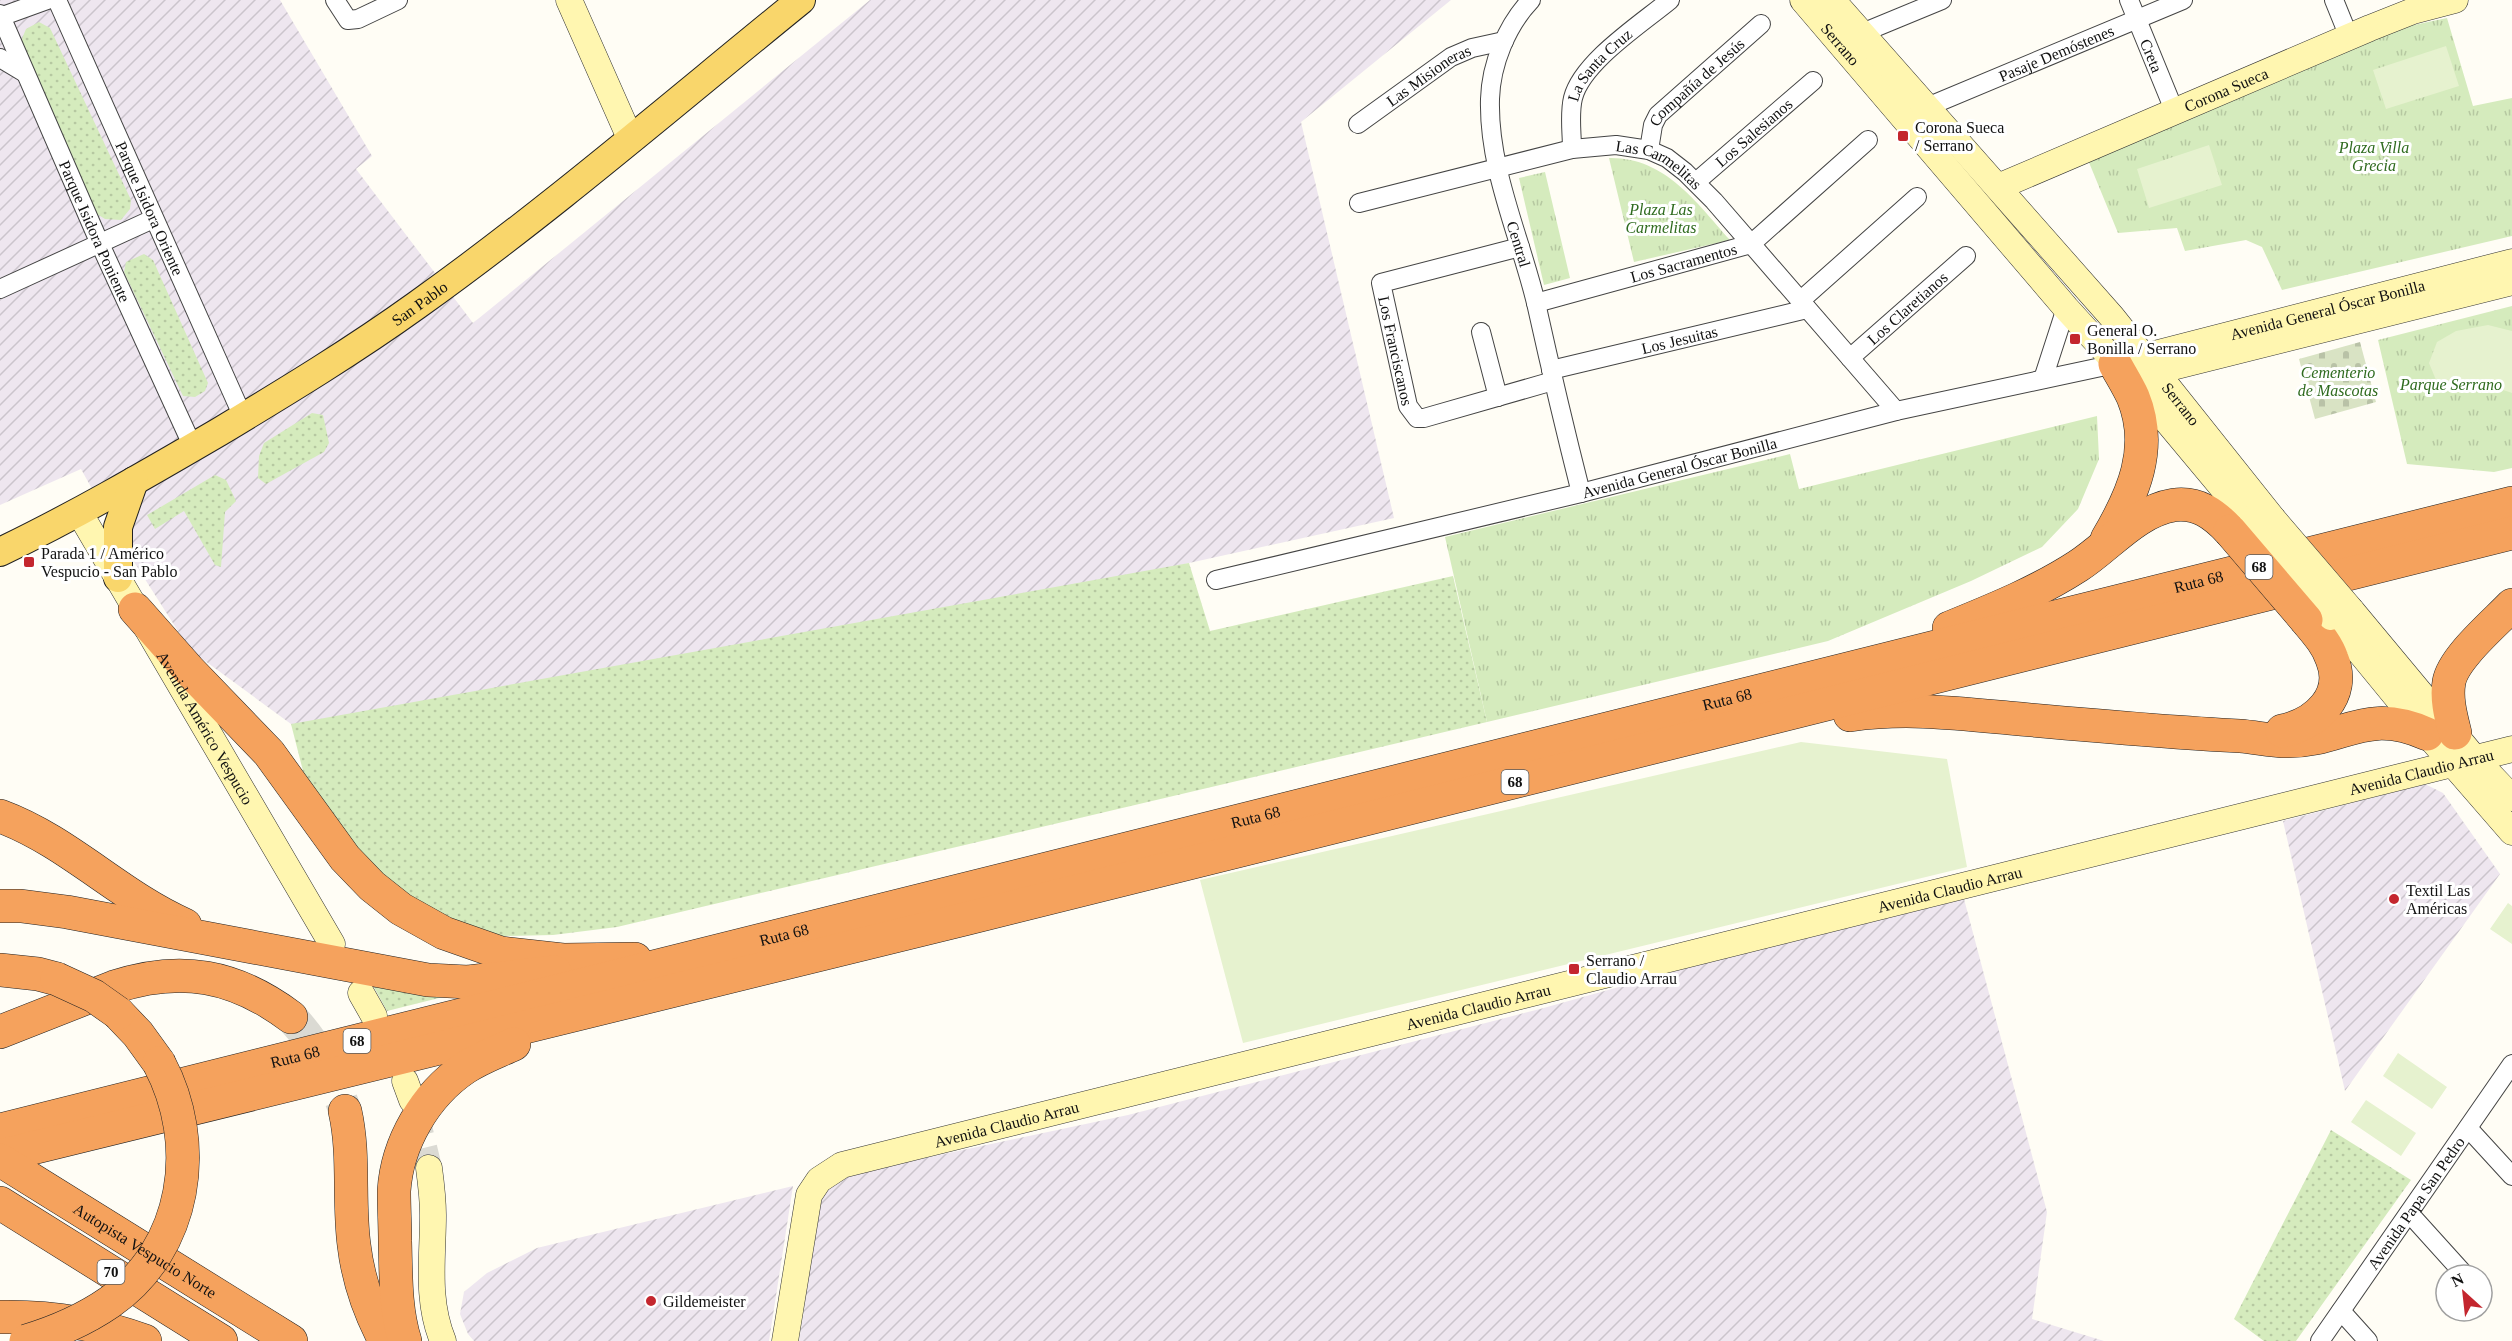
<svg xmlns="http://www.w3.org/2000/svg" width="2512" height="1341" viewBox="0 0 2512 1341" font-family="'Times New Roman',serif">
  <defs>
    <pattern id="industrial-furrows" width="10" height="10" patternUnits="userSpaceOnUse" patternTransform="scale(1.5)"><rect width="10" height="10" fill="#eee6ef"/><path d="M-1 1l2-2M0 10L10 0M9 11l2-2" fill="none" stroke="#cbc4cc"/></pattern>
    <pattern id="grass-dots" width="8" height="8" patternUnits="userSpaceOnUse" patternTransform="scale(1.5)"><rect width="8" height="8" fill="#d5ebbd"/><path d="M2 2h.1M6 6h.1" fill="none" stroke="#b6c8a1" stroke-width="1.8" stroke-linecap="round"/></pattern>
    <pattern id="cemetery-stones" width="16" height="16" patternUnits="userSpaceOnUse" patternTransform="scale(1.5)"><rect width="16" height="16" fill="#d9e3c4"/><path d="M2 7V4a2 2 0 0 1 4 0v3zM10 15v-3a2 2 0 0 1 4 0v3z" fill="#b9c2a7"/></pattern>
    <pattern id="park-tufts" width="24" height="20" patternUnits="userSpaceOnUse" patternTransform="scale(1.5)"><rect width="24" height="20" fill="#d5ebbd"/><path d="M3 7l-1-3M5 7V3M7 7l1-3M15 17l-1-3M17 17v-4M19 17l1-3" fill="none" stroke="#b6c8a1"/></pattern>
  </defs>
  <rect width="100%" height="100%" fill="#fffdf5"/>
  <!-- industrial -->
  <path fill="url(#industrial-furrows)" d="M 0,0 L 280,0 L 372,156 L 356,169 L 473,323 L 870,0 L 1451,0 L 1301,122 L 1394,518 L 1189,563 L 317,782 L 291,724 L 190,650 L 122,543 L 81,469 L 0,505 Z
    M 2425,784 L 2443,793 L 2500,874 L 2345,1091 L 2283,821 Z
    M 1964,899 L 2047,1212 L 2032,1319 L 2104,1341 L 799,1341 L 804,1310 L 813,1201 L 836,1177 L 1128,1115 L 1540,1009 L 1712,961 Z
    M 793,1186 L 769,1341 L 474,1341 L 468,1334 L 460,1314 L 464,1292 L 487,1273 L 537,1248 Z"/>
  <!-- grass -->
  <path fill="url(#grass-dots)" d="M 39,22 L 50,28 L 131,200 L 130,209 L 121,220 L 105,219 L 97,214 L 21,41 L 26,29 Z
    M 144,254 L 153,260 L 208,383 L 205,391 L 195,397 L 183,396 L 124,272 L 126,262 Z
    M 312,413 L 323,415 L 329,443 L 324,452 L 266,484 L 258,478 L 259,456 L 264,443 Z
    M 215,475 L 226,480 L 236,501 L 225,512 L 221,567 L 215,565 L 184,511 L 155,529 L 147,515 Z
    M 1189,563 L 1210,631 L 1453,576 L 1487,722 L 617,927 L 553,935 L 503,936 L 454,926 L 380,884 L 312,806 L 291,724 Z
    M 370,980 L 467,991 L 387,1011 Z
    M 2331,1130 L 2411,1180 L 2296,1341 L 2264,1341 L 2234,1319 Z"/>
  <!-- cemetery -->
  <path fill="url(#cemetery-stones)" d="M 2360,342 L 2376,402 L 2315,419 L 2299,359 Z"/>
  <!-- park -->
  <path fill="url(#park-tufts)" d="M 2447,18 L 2473,106 L 2512,98 L 2512,236 L 2282,290 L 2262,247 L 2246,240 L 2185,251 L 2177,228 L 2118,233 L 2088,160 L 2367,41 L 2409,26 Z
    M 1609,158 C 1665,157 1696,202 1730,240 L 1634,262 Z
    M 1545,172 L 1570,278 L 1544,285 L 1519,178 Z
    M 2512,306 L 2512,468 L 2494,472 L 2407,464 L 2378,340 Z
    M 2097,416 L 2099,459 L 2078,509 L 2042,547 L 1971,581 L 1828,641 L 1487,722 L 1445,537 L 1790,454 L 1799,489 Z"/>
  <!-- pitch -->
  <path fill="#e6f2cf" d="M 2446,46 L 2459,86 L 2386,109 L 2373,70 Z
    M 2209,145 L 2222,185 L 2149,208 L 2137,169 Z
    M 2488,325 L 2512,331 L 2512,393 C 2490,384 2467,389 2444,386 L 2436,380 L 2429,363 L 2437,342 L 2456,331 Z
    M 1801,742 L 1947,759 L 1967,867 L 1243,1043 L 1200,880 Z
    M 2508,903 L 2512,906 L 2512,944 L 2490,929 Z
    M 2398,1053 L 2447,1087 L 2432,1109 L 2383,1076 Z
    M 2366,1100 L 2416,1133 L 2401,1156 L 2351,1122 Z"/>
  <g fill="none" stroke-linecap="round" stroke-linejoin="round">
    <!-- secondary-tunnel -->
    <path stroke="#dbdad3" stroke-width="26" stroke-dasharray="26 13" stroke-linecap="butt" d="M 415,1110 L 429,1168"/>
    <!-- highway-tunnel -->
    <path stroke="#dbdad3" stroke-width="33" stroke-dasharray="33 16" stroke-linecap="butt" d="M 291,1017 C 317,1045 333,1075 345,1111"/>
    <defs>
      <g id="street">
        <path id="s1" d="M 57,0 L 243,417"/>
        <path d="M 335,0 L 348,20 L 358,19 L 398,0"/>
        <path id="s2" d="M 1531,0 C 1507,25 1491,64 1490,99 C 1488,169 1520,236 1536,303 C 1550,366 1565,430 1581,493"/>
        <path id="s3" d="M 2129,0 L 2174,110"/>
        <path d="M 2334,0 L 2349,37"/>
        <path id="s4" d="M 0,14 L 100,244 L 193,447"/>
        <path d="M 0,17 L 47,0"/>
        <path d="M 1862,33 L 1942,0"/>
        <path d="M 0,58 L 25,73"/>
        <path id="s5" d="M 1927,107 L 2183,0"/>
        <path id="s6" d="M 1358,124 L 1451,57 L 1472,48 L 1504,41"/>
        <path id="s7" d="M 1572,149 C 1572,133 1569,114 1573,98 C 1582,62 1641,24 1670,0"/>
        <path id="s8" d="M 1649,150 L 1653,125 L 1658,115 L 1761,24"/>
        <path id="s9" d="M 1696,182 L 1813,81"/>
        <path id="s10" d="M 1359,203 L 1572,149 L 1616,145 L 1649,150 L 1667,158 L 1685,172 L 1714,201 L 1896,411"/>
        <path id="s11" d="M 1520,247 L 1381,283 L 1408,406 L 1417,418 L 1424,418 L 1553,381"/>
        <path d="M 0,289 L 153,219"/>
        <path d="M 1800,301 L 1917,197"/>
        <path id="s12" d="M 1536,303 L 1751,244 L 1868,140"/>
        <path d="M 1481,332 L 1498,397"/>
        <path id="s13" d="M 1850,358 L 1966,256"/>
        <path id="s14" d="M 1551,370 L 1807,309"/>
        <path d="M 2043,379 L 2066,308"/>
        <path id="s15" d="M 1216,580 L 1581,493 L 1896,411 L 2115,364"/>
        <path d="M 2468,1128 L 2512,1176"/>
        <path d="M 2409,1213 L 2465,1275"/>
        <path d="M 2341,1311 L 2368,1341"/>
        <path id="s16" d="M 2320,1341 L 2512,1064"/>
      </g>
      <g id="secondary">
        <path d="M 569,0 L 630,138"/>
        <path id="s17" d="M 1803,0 L 2066,308 L 2146,396 L 2252,523"/>
        <path id="s18" d="M 1832,0 L 2112,317 L 2273,519"/>
        <path id="s19" d="M 1998,187 L 2370,28 L 2413,11 L 2455,0"/>
        <path d="M 2143,358 L 2173,367 L 2512,282"/>
        <path id="s20" d="M 2127,361 L 2512,262"/>
        <path id="s21" d="M 79,512 L 332,944"/>
        <path d="M 2351,610 L 2475,759 L 2512,798"/>
        <path d="M 2331,617 L 2427,734 L 2512,832"/>
        <path d="M 361,993 L 374,1016"/>
        <path d="M 405,1081 L 412,1100"/>
        <path d="M 429,1168 C 431,1183 433,1199 433,1215 C 433,1258 426,1300 443,1341"/>
        <path id="s22" d="M 785,1341 L 809,1195 L 819,1180 L 842,1165 L 2512,749"/>
      </g>
      <g id="primary">
        <path id="s23" d="M 0,552 C 75,516 147,474 219,432 C 287,391 353,351 417,305 C 550,210 674,103 801,0"/>
        <path d="M 118,578 L 118,527 L 134,481"/>
      </g>
      <g id="highway">
        <path d="M 2107,539 C 2133,495 2154,448 2133,397 C 2128,386 2121,375 2115,364"/>
        <path d="M 135,609 L 189,670 L 269,753 L 345,858 L 372,886 L 401,909 L 444,933 L 501,953 L 563,960 L 635,959"/>
        <path d="M 1949,628 C 1993,610 2038,592 2078,566 C 2109,546 2136,511 2174,505 C 2198,502 2214,514 2230,531"/>
        <path d="M 1850,715 C 1903,707 1956,713 2009,718 C 2086,725 2163,732 2240,736 C 2255,737 2271,741 2286,741 C 2343,742 2364,706 2427,734"/>
        <path d="M 2282,731 C 2316,724 2347,696 2332,659 C 2327,644 2316,632 2306,620"/>
        <path d="M 2455,733 C 2451,717 2446,699 2449,682 C 2453,658 2495,623 2512,605"/>
        <path d="M 0,816 C 68,841 119,896 185,925"/>
        <path d="M 0,906 L 21,906 L 67,912 L 428,980 L 468,982 L 555,972"/>
        <path d="M 0,970 L 38,974 L 57,979"/>
        <path d="M 118,1013 L 138,1034 L 159,1063"/>
        <path d="M 0,1032 L 114,987 C 181,965 235,975 291,1017"/>
        <path d="M 345,1111 C 355,1155 348,1200 354,1245 C 358,1279 369,1311 385,1341"/>
        <path id="s24" d="M 0,1130 L 2512,503"/>
        <path d="M 0,1156 L 965,919 L 2512,533"/>
        <path id="s25" d="M 0,1160 L 291,1341"/>
        <path d="M 0,1203 L 221,1341"/>
        <path d="M 0,1317 C 50,1316 99,1324 145,1341"/>
        <path d="M 405,1341 C 395,1309 396,1275 395,1241 C 395,1225 394,1208 394,1191 C 397,1143 425,1095 465,1068 C 480,1058 497,1052 514,1044"/>
      </g>
    </defs>
    <!-- street casing -->
    <use href="#street" stroke="#444" stroke-width="20"/>
    <!-- secondary casing -->
    <use href="#secondary" stroke="#333" stroke-width="27"/>
    <!-- primary casing -->
    <use href="#primary" stroke="#222" stroke-width="30"/>
    <!-- highway casing -->
    <use href="#highway" stroke="#222" stroke-width="34"/>
    <!-- street -->
    <use href="#street" stroke="#fff" stroke-width="18"/>
    <!-- secondary -->
    <use href="#secondary" stroke="#fff6b0" stroke-width="26"/>
    <!-- primary -->
    <use href="#primary" stroke="#f9d66b" stroke-width="28"/>
    <!-- highway -->
    <use href="#highway" stroke="#f5a25d" stroke-width="33"/>
    <defs>
      <path id="secondary-bridge" d="M 2273,519 L 2351,610
        M 2252,523 L 2331,617"/>
      <path id="highway-bridge" d="M 2230,531 L 2306,620
        M 57,979 L 94,996 L 118,1013
        M 26,1341 C 56,1332 84,1320 110,1302 C 187,1248 202,1144 159,1063"/>
    </defs>
    <!-- secondary-bridge casing -->
    <use href="#secondary-bridge" stroke="#333" stroke-width="27" stroke-linecap="butt"/>
    <!-- highway-bridge casing -->
    <use href="#highway-bridge" stroke="#222" stroke-width="34" stroke-linecap="butt"/>
    <!-- secondary-bridge -->
    <use href="#secondary-bridge" stroke="#fff6b0" stroke-width="26"/>
    <!-- highway-bridge -->
    <use href="#highway-bridge" stroke="#f5a25d" stroke-width="33"/>
  </g>
  <!-- markers -->
  <g fill="#c4262e" stroke="#fff" stroke-width="2">
    <rect x="1897" y="130" width="12" height="12" rx="3"/>
    <rect x="2069" y="333" width="12" height="12" rx="3"/>
    <rect x="23" y="556" width="12" height="12" rx="3"/>
    <circle cx="2394" cy="899" r="6"/>
    <rect x="1568" y="963" width="12" height="12" rx="3"/>
    <circle cx="651" cy="1301" r="6"/>
  </g>
  <g text-anchor="middle" dominant-baseline="central" stroke-width="6" stroke-linejoin="round" paint-order="stroke">
    <!-- shield labels -->
    <g fill="#fff" stroke="#585858" stroke-width="1.5">
      <rect x="2245.5" y="555" width="27" height="24" rx="4.5"/>
      <rect x="1501.5" y="770" width="27" height="24" rx="4.5"/>
      <rect x="343.5" y="1029" width="27" height="24" rx="4.5"/>
      <rect x="97.5" y="1260" width="27" height="24" rx="4.5"/>
    </g>
    <g font-size="15" font-weight="bold" fill="#111">
      <text x="2259" y="567">68</text>
      <text x="1515" y="782">68</text>
      <text x="357" y="1041">68</text>
      <text x="111" y="1272">70</text>
    </g>
    <!-- street labels -->
    <g font-size="16" fill="#111" stroke="#fff">
      <text stroke="none"><textPath href="#s17" startOffset="58">Serrano</textPath></text>
      <text stroke="none"><textPath href="#s5" startOffset="140">Pasaje Demóstenes</textPath></text>
      <text stroke="none"><textPath href="#s3" startOffset="60">Creta</textPath></text>
      <text stroke="none"><textPath href="#s7" startOffset="94">La Santa Cruz</textPath></text>
      <text stroke="none"><textPath href="#s6" startOffset="86">Las Misioneras</textPath></text>
      <text stroke="none"><textPath href="#s8" startOffset="87">Compañía de Jesús</textPath></text>
      <text stroke="none"><textPath href="#s19" startOffset="248">Corona Sueca</textPath></text>
      <text stroke="none"><textPath href="#s9" startOffset="76">Los Salesianos</textPath></text>
      <text stroke="none"><textPath href="#s10" startOffset="312">Las Carmelitas</textPath></text>
      <text stroke="none"><textPath href="#s1" startOffset="228">Parque Isidora Oriente</textPath></text>
      <text stroke="none"><textPath href="#s4" startOffset="237">Parque Isidora Poniente</textPath></text>
      <text stroke="none"><textPath href="#s2" startOffset="258">Central</textPath></text>
      <text stroke="none"><textPath href="#s12" startOffset="153">Los Sacramentos</textPath></text>
      <text stroke="none"><textPath href="#s23" startOffset="488">San Pablo</textPath></text>
      <text stroke="none"><textPath href="#s13" startOffset="76">Los Claretianos</textPath></text>
      <text stroke="none"><textPath href="#s20" startOffset="207">Avenida General Óscar Bonilla</textPath></text>
      <text stroke="none"><textPath href="#s14" startOffset="132">Los Jesuitas</textPath></text>
      <text stroke="none"><textPath href="#s11" startOffset="213">Los Franciscanos</textPath></text>
      <text stroke="none"><textPath href="#s18" startOffset="534">Serrano</textPath></text>
      <text stroke="none"><textPath href="#s15" startOffset="477">Avenida General Óscar Bonilla</textPath></text>
      <text stroke="none"><textPath href="#s24" startOffset="2266">Ruta 68</textPath></text>
      <text stroke="none"><textPath href="#s24" startOffset="1780">Ruta 68</textPath></text>
      <text stroke="none"><textPath href="#s21" startOffset="250">Avenida Américo Vespucio</textPath></text>
      <text stroke="none"><textPath href="#s22" startOffset="1821">Avenida Claudio Arrau</textPath></text>
      <text stroke="none"><textPath href="#s24" startOffset="1294">Ruta 68</textPath></text>
      <text stroke="none"><textPath href="#s22" startOffset="1335">Avenida Claudio Arrau</textPath></text>
      <text stroke="none"><textPath href="#s24" startOffset="808">Ruta 68</textPath></text>
      <text stroke="none"><textPath href="#s22" startOffset="849">Avenida Claudio Arrau</textPath></text>
      <text stroke="none"><textPath href="#s24" startOffset="304">Ruta 68</textPath></text>
      <text stroke="none"><textPath href="#s22" startOffset="363">Avenida Claudio Arrau</textPath></text>
      <text stroke="none"><textPath href="#s16" startOffset="168">Avenida Papa San Pedro</textPath></text>
      <text stroke="none"><textPath href="#s25" startOffset="171">Autopista Vespucio Norte</textPath></text>
    </g>
    <!-- poi labels -->
    <g font-size="16" fill="#111" stroke="#fff" text-anchor="start">
      <text x="1915" y="127">Corona Sueca<tspan x="1915" dy="18">/ Serrano</tspan></text>
      <text x="2087" y="330">General O.<tspan x="2087" dy="18">Bonilla / Serrano</tspan></text>
      <text x="41" y="553">Parada 1 / Américo<tspan x="41" dy="18">Vespucio - San Pablo</tspan></text>
      <text x="2406" y="890">Textil Las<tspan x="2406" dy="18">Américas</tspan></text>
      <text x="1586" y="960">Serrano /<tspan x="1586" dy="18">Claudio Arrau</tspan></text>
      <text x="663" y="1301">Gildemeister</text>
    </g>
    <!-- park labels -->
    <g font-size="16" font-style="italic" fill="#2f6b1f" stroke="#fff">
      <text x="2374" y="147">Plaza Villa<tspan x="2374" dy="18">Grecia</tspan></text>
      <text x="1661" y="209">Plaza Las<tspan x="1661" dy="18">Carmelitas</tspan></text>
      <text x="2338" y="372">Cementerio<tspan x="2338" dy="18">de Mascotas</tspan></text>
      <text x="2451" y="384">Parque Serrano</text>
    </g>
  </g>
  <!-- north arrow -->
  <g transform="translate(2464 1293) rotate(333)"><circle r="28" fill="#ffffff" stroke="#a0a0a0" stroke-width="1.5"/>
  <path d="M0-4.5L10 22L0 15L-10 22Z" fill="#c4262e"/>
  <text y="-9" font-size="16" font-weight="bold" text-anchor="middle" fill="#111111">N</text>
  </g>
</svg>
